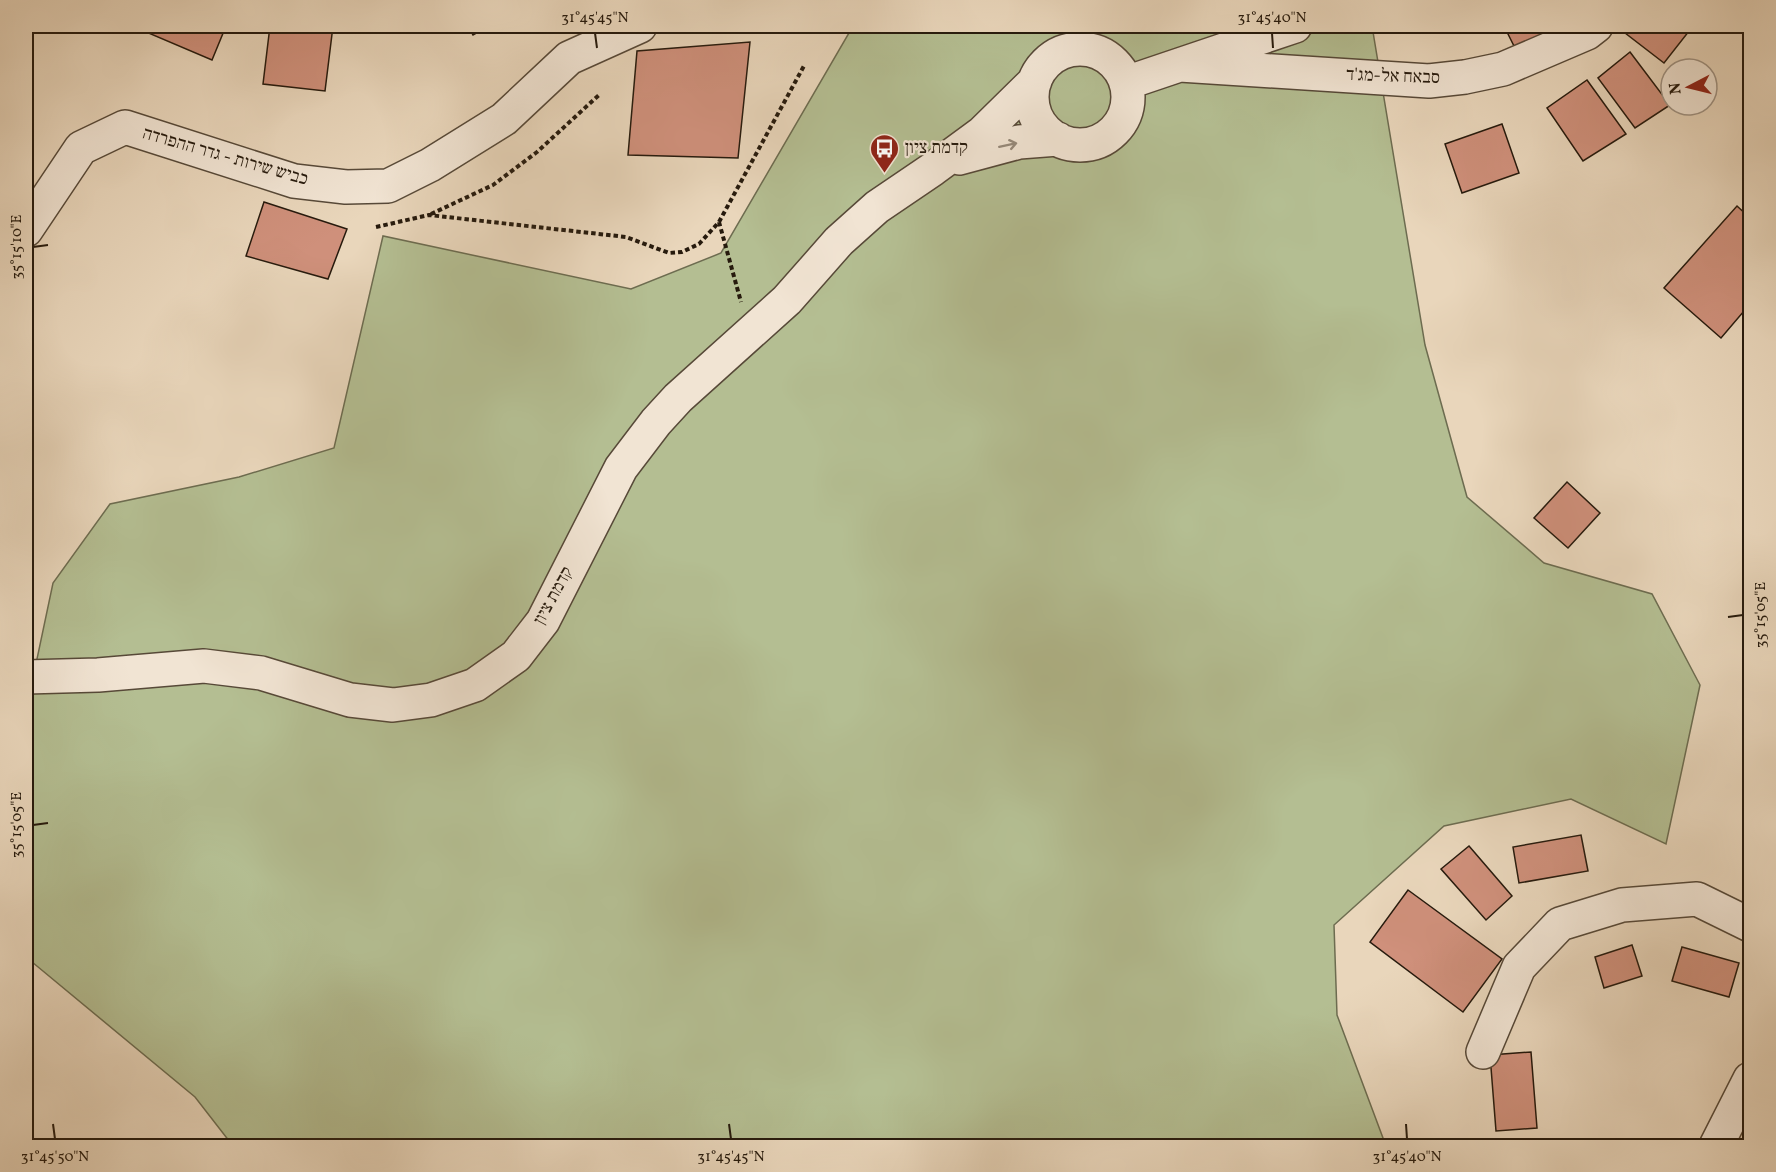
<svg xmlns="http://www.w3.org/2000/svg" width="1776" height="1172" viewBox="0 0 1776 1172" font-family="Vollkorn,'Frank Ruhl Libre',serif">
  <rect width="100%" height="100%" fill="#e9d6bb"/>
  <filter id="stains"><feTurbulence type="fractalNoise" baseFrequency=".00333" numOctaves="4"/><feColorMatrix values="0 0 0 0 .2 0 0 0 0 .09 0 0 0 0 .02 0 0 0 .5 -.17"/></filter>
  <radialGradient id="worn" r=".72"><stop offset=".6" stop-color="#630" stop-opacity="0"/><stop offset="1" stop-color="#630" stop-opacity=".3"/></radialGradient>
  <!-- green -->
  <path fill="#b4be92" stroke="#6d6c50" stroke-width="1.5" d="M 853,26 L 1372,26 L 1425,345 L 1467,497 L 1544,563 L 1652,594 L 1700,685 L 1666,844 L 1571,799 L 1444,826 L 1334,925 L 1337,1015 L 1386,1146 L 233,1146 L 195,1097 L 26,957 L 26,711 L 53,583 L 110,504 L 239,477 L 334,448 L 383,236 L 631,289 L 721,253 Z"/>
  <!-- building -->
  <path fill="#cf907b" stroke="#261a0d" stroke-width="1.5" d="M 141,26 L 226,26 L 212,60 L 139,29 Z
    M 270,26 L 333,26 L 325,91 L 263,84 Z
    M 468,26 L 489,26 L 473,35 Z
    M 1504,26 L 1573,26 L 1518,54 Z
    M 1616,26 L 1693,26 L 1664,63 Z
    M 750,42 L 738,158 L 628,155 L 637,51 Z
    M 1630,52 L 1670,105 L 1635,128 L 1598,78 Z
    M 1587,80 L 1626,134 L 1583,161 L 1547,108 Z
    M 1502,124 L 1519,173 L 1462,193 L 1445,144 Z
    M 264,202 L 347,229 L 328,279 L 246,256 Z
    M 1737,206 L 1750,218 L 1750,304 L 1721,338 L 1664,288 Z
    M 1567,482 L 1600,513 L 1568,548 L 1534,518 Z
    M 1581,835 L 1588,871 L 1519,883 L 1513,847 Z
    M 1469,846 L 1512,896 L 1486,920 L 1441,869 Z
    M 1408,890 L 1502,959 L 1463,1012 L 1370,942 Z
    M 1632,945 L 1642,976 L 1604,988 L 1595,957 Z
    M 1682,947 L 1739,963 L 1729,997 L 1672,981 Z
    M 1531,1052 L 1537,1128 L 1496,1131 L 1490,1055 Z"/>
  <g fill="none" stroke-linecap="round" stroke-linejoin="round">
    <defs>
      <path id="minor" d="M1032 97a48 48 0 1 1 96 0a48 48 0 1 1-96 0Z
        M 1180,65 L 1429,81 L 1465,77 L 1503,69 L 1587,33 L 1596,26
        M 1126,83 L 1295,26
        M 959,158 L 1019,142 L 1058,139
        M 26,230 L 81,148 L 125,127 L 294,181 L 346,187 L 388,186 L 430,165 L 504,119 L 569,58 L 640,26
        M 26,677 L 98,675 L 204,666 L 261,673 L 350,700 L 393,705 L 431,700 L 475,685 L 516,656 L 543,621 L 621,468 L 656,422 L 678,398 L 787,300 L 839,241 L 877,207 L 933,169 L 982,133 L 1035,81
        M 1483,1052 L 1519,967 L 1560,924 L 1622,905 L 1697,899 L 1750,925
        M 1716,1146 L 1750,1079"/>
    </defs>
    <!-- minor casing -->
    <use href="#minor" stroke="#574938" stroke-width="36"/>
    <!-- path -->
    <path stroke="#261a0d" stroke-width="4" stroke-dasharray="4.5 3" stroke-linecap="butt" d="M 431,214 L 493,185 L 537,152 L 600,94
      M 719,222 L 805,64
      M 376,227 L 429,215 L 626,237 L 669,253 L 682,252 L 699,244 L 719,222 L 741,302"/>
    <!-- minor -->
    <use href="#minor" stroke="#f1e4d3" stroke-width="33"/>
  </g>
  <!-- one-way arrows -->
  <defs><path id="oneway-shaft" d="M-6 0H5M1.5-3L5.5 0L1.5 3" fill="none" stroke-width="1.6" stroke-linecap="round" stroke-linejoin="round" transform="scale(1.5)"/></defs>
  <use stroke="#96897a" href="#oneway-shaft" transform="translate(1008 145) rotate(-12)"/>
  <!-- ticks -->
  <path fill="none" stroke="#261a0d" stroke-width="2" d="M 595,33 L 597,48M 1272,33 L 1273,48M 33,247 L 48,245M 1728,617 L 1743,615M 33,825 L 48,823M 53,1124 L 55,1139M 729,1124 L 731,1139M 1406,1124 L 1407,1139"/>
  <!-- icons -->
  <defs>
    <symbol id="bus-pin" viewBox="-11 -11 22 30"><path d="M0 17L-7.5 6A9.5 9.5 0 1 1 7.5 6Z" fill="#8f2418" stroke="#f1e4d3"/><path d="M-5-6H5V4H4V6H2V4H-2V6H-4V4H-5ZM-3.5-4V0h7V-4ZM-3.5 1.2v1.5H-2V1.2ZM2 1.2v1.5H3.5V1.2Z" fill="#fff"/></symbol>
  </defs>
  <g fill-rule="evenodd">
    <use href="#bus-pin" x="868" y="132" width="33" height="45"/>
  </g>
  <g text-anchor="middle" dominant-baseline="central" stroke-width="4.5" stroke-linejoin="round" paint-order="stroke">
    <!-- street labels -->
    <g font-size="18" fill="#261a0d" stroke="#f1e4d3">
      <text transform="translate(1393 77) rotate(2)">סבאח אל-מג'ד</text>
      <text transform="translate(225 157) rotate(16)">כביש שירות - גדר ההפרדה</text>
      <text transform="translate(554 596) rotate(-61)">קדמת ציון</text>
    </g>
    <!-- poi labels -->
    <g font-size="18" fill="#261a0d" stroke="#f1e4d3" text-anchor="start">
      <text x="905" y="148">קדמת ציון</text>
    </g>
  </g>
  <!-- margin -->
  <rect width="1776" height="1172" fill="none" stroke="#e9d6bb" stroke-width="66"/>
  <!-- north arrow -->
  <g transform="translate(1689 87) rotate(263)"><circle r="28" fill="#f1e4d3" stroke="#a09384" stroke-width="1.5"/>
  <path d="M0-4.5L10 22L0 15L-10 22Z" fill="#8f2418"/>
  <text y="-9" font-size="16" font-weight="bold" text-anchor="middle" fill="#261a0d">N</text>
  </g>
  <rect x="33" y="33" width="1710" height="1106" fill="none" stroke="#261a0d" stroke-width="2"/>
  <g font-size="15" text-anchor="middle" fill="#261a0d">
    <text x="595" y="22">31°45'45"N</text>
    <text x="1272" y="22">31°45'40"N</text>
    <text transform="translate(16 247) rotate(-90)" y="5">35°15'10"E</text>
    <text transform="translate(1760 615) rotate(-90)" y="5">35°15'05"E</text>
    <text transform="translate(16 825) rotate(-90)" y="5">35°15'05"E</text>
    <text x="55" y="1161">31°45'50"N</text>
    <text x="731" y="1161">31°45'45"N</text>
    <text x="1407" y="1161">31°45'40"N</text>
  </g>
  <rect width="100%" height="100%" filter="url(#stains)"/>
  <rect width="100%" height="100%" fill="url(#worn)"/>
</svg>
